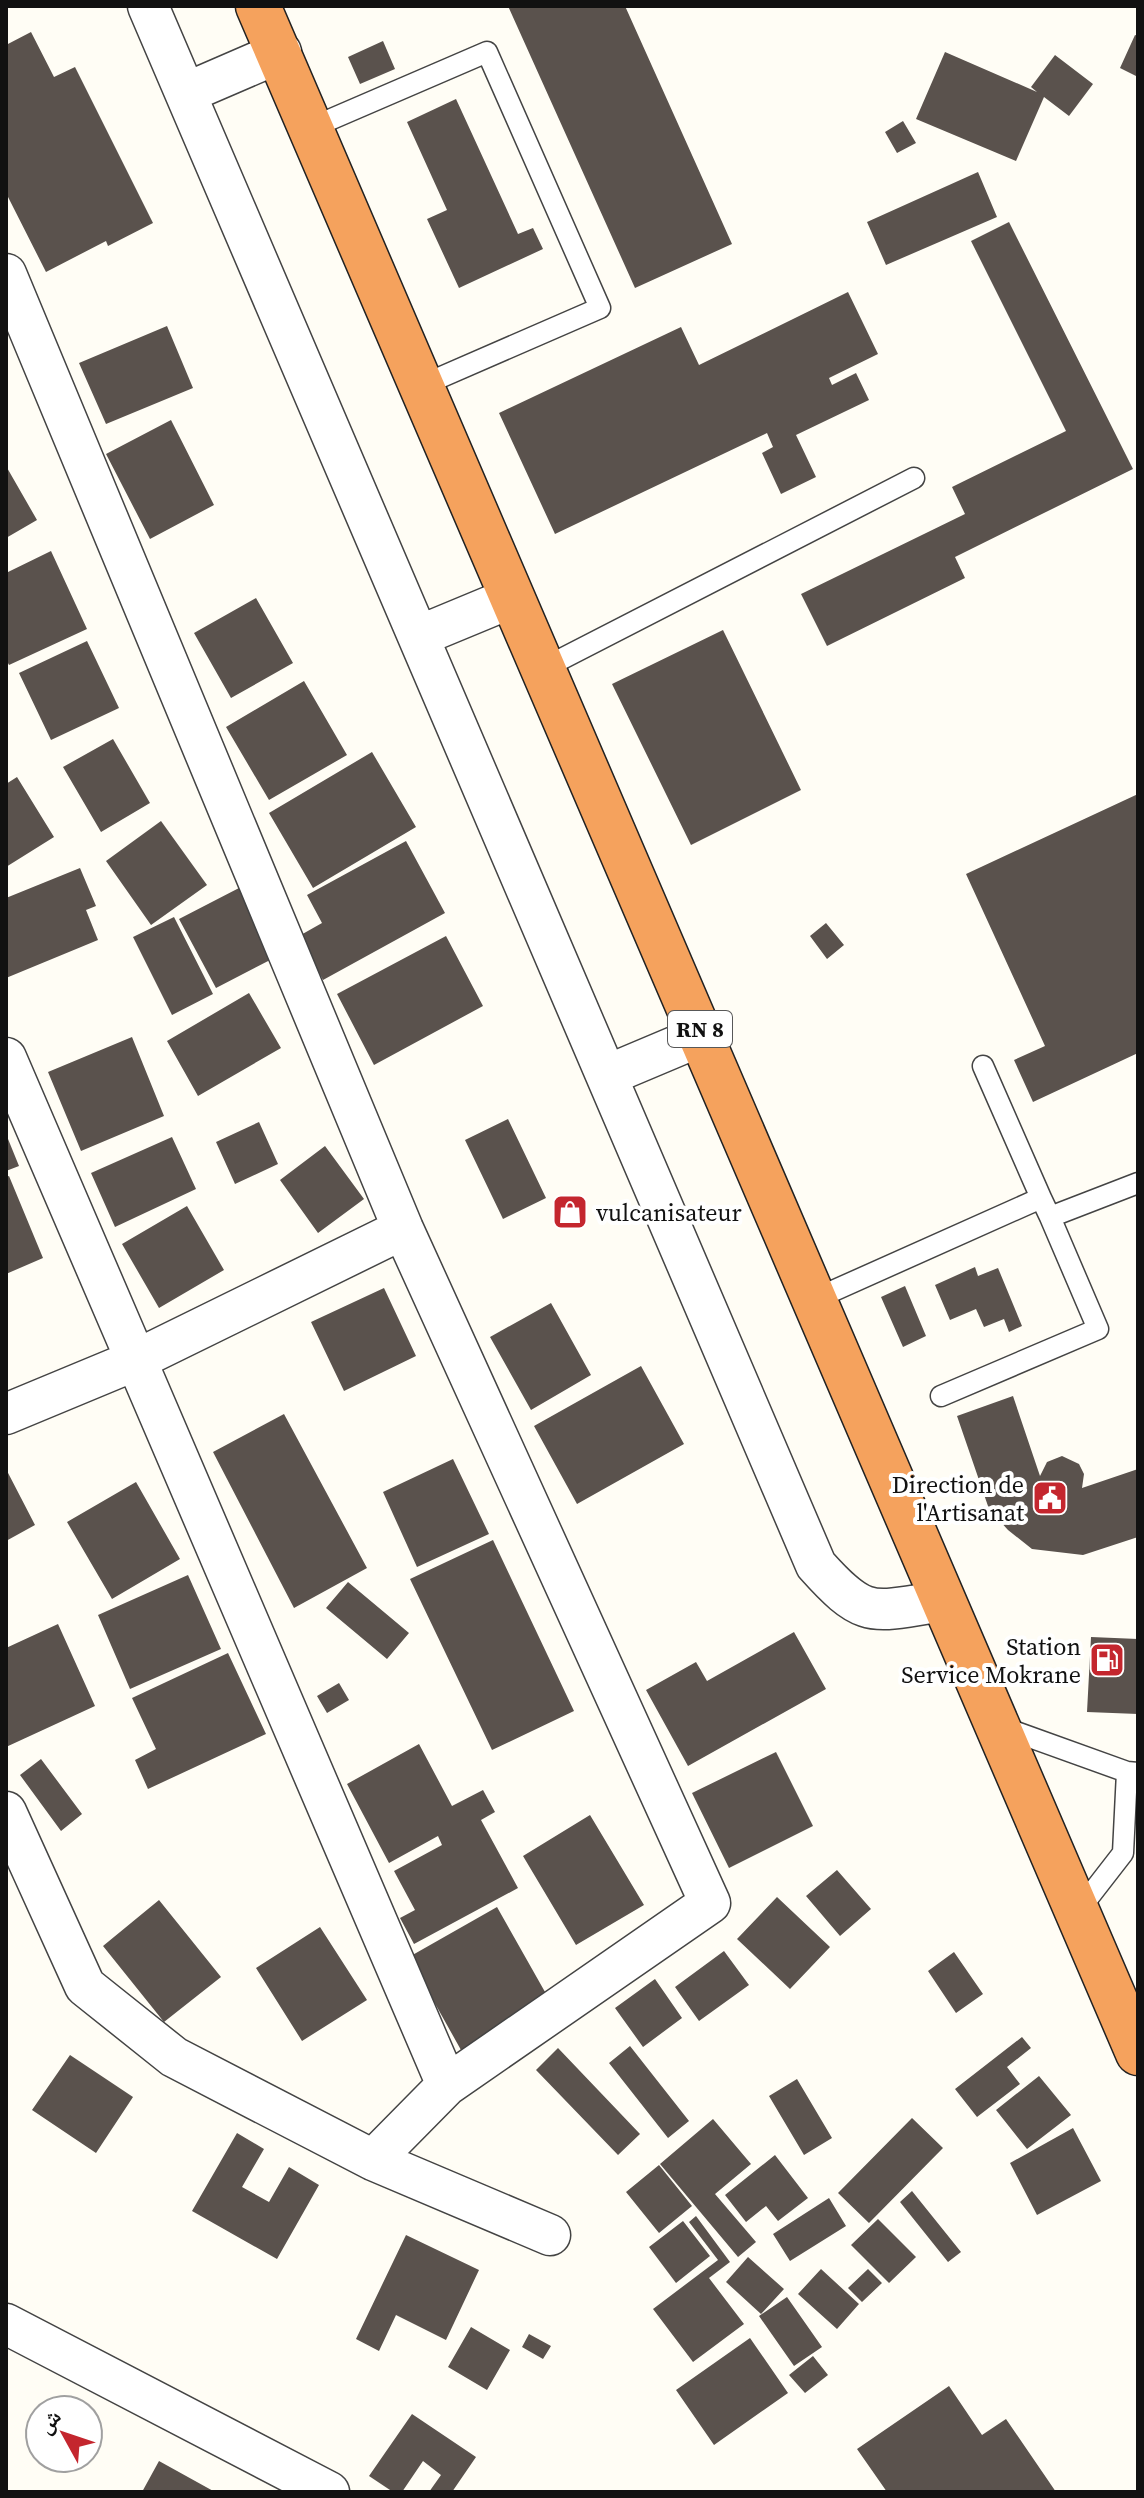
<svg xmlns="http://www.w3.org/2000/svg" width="1144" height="2498" viewBox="0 0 1144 2498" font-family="'Source Serif 4','Noto Naskh Arabic',serif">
  <rect width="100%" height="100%" fill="#fffdf5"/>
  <!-- building -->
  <path fill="#5a524d" d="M 508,6 L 625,6 L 732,244 L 635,288 Z
    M 31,32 L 54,77 L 75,67 L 153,223 L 108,246 L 106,241 L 46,272 L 6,193 L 6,45 Z
    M 1135,35 L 1138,36 L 1136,76 L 1120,68 Z
    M 383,41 L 395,69 L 360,84 L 348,57 Z
    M 945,52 L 1037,92 L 1031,87 L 1055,55 L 1093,84 L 1069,116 L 1044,97 L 1016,161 L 916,119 Z
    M 456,99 L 518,234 L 533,228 L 543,249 L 459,288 L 427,219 L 447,210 L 407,122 Z
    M 903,121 L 916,143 L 897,153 L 885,132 Z
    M 978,172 L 997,217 L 886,265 L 867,222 Z
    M 1009,222 L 1133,469 L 955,557 L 965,578 L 827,646 L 801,594 L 965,514 L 952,487 L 1066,431 L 971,241 Z
    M 848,292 L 878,354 L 829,378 L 832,385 L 856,373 L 869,400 L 796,435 L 816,477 L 781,494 L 762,453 L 773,447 L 767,433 L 555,534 L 499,413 L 681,327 L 699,365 Z
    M 167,326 L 193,388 L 106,424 L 79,363 Z
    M 171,420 L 214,505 L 150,539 L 106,454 Z
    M 6,466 L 37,520 L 6,538 Z
    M 51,551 L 87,629 L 9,665 L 6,659 L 6,573 Z
    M 256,598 L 293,663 L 231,698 L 194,633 Z
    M 723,630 L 801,790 L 691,845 L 612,684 Z
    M 87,641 L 119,708 L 51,740 L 19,673 Z
    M 304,681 L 347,755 L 269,800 L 226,727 Z
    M 113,739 L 150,803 L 101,832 L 63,767 Z
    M 372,752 L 416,827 L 313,888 L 269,813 Z
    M 17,777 L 54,837 L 6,867 L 6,784 Z
    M 1138,794 L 1138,1053 L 1033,1102 L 1014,1060 L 1045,1046 L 966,874 Z
    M 161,821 L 207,885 L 151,925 L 106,861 Z
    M 406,841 L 445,913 L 323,980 L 299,936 L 322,923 L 307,895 Z
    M 80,868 L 96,906 L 86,910 L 98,940 L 6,978 L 6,898 Z
    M 239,888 L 274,958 L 216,988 L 179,919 Z
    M 174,917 L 213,994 L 172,1015 L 133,937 Z
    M 826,923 L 844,945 L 827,959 L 810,936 Z
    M 446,936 L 483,1006 L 374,1065 L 337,994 Z
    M 249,993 L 281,1048 L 198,1096 L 167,1041 Z
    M 132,1037 L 164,1116 L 81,1151 L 48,1072 Z
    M 508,1119 L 546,1198 L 503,1219 L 465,1140 Z
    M 259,1122 L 278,1164 L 235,1184 L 216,1142 Z
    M 6,1134 L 19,1166 L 6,1171 Z
    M 172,1137 L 196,1189 L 115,1227 L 91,1173 Z
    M 325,1146 L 364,1199 L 318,1233 L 280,1180 Z
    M 9,1176 L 43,1258 L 6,1274 L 6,1177 Z
    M 187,1206 L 224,1270 L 159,1308 L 122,1244 Z
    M 975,1267 L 978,1276 L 998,1268 L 1022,1326 L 1009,1332 L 1004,1319 L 984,1327 L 976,1309 L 950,1320 L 935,1285 Z
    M 905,1286 L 926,1336 L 903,1347 L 881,1297 Z
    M 384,1288 L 416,1356 L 344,1391 L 311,1322 Z
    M 551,1303 L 591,1375 L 531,1410 L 490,1337 Z
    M 641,1366 L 684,1444 L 577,1504 L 534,1426 Z
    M 1013,1396 L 1040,1476 L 1047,1462 L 1062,1456 L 1079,1464 L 1084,1474 L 1082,1488 L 1138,1469 L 1138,1537 L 1083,1555 L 1032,1549 L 1008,1530 L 989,1509 L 957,1416 Z
    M 284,1414 L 367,1568 L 294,1608 L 213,1452 Z
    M 453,1459 L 489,1534 L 417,1567 L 383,1492 Z
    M 6,1469 L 35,1525 L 6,1541 Z
    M 136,1482 L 180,1559 L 112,1599 L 67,1522 Z
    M 493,1540 L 574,1711 L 492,1750 L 410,1579 Z
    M 188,1575 L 221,1649 L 130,1689 L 98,1615 Z
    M 348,1582 L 409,1633 L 387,1659 L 326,1608 Z
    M 58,1624 L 95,1706 L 6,1747 L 6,1648 Z
    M 794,1632 L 826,1689 L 688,1766 L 646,1690 L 696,1662 L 707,1681 Z
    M 1091,1637 L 1138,1639 L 1138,1714 L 1087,1712 Z
    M 228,1653 L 266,1734 L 148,1789 L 135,1760 L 156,1749 L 132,1698 Z
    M 339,1683 L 349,1700 L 327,1713 L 317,1696 Z
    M 419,1744 L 452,1806 L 483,1790 L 495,1812 L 481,1820 L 518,1888 L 414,1944 L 400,1918 L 415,1910 L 394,1871 L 442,1845 L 438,1836 L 389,1863 L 347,1784 Z
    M 776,1752 L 813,1826 L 729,1868 L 692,1793 Z
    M 41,1759 L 82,1814 L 61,1831 L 20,1775 Z
    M 590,1815 L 644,1905 L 576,1945 L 523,1856 Z
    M 837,1870 L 871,1909 L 840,1936 L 806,1896 Z
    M 777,1897 L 830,1947 L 790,1989 L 737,1939 Z
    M 159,1900 L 221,1977 L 164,2022 L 103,1946 Z
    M 497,1907 L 549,1999 L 461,2050 L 409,1957 Z
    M 320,1927 L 367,2000 L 302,2041 L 256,1968 Z
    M 724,1951 L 749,1985 L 699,2021 L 675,1987 Z
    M 954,1952 L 983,1994 L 956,2013 L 928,1971 Z
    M 655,1979 L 682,2018 L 643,2047 L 615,2008 Z
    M 1022,2037 L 1031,2048 L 1007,2067 L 1020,2084 L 977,2117 L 955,2089 Z
    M 630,2046 L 689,2121 L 668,2138 L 609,2063 Z
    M 558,2048 L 640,2134 L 618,2155 L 536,2070 Z
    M 70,2055 L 133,2097 L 96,2153 L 32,2110 Z
    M 1039,2076 L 1071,2115 L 1027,2149 L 996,2110 Z
    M 797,2079 L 832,2138 L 804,2155 L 769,2096 Z
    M 912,2118 L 943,2148 L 869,2223 L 838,2193 Z
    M 713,2119 L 751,2164 L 715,2194 L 756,2242 L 738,2257 L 660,2164 Z
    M 1073,2128 L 1101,2181 L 1037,2215 L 1010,2163 Z
    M 237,2133 L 264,2149 L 242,2187 L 269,2202 L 289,2167 L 319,2185 L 277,2259 L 192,2211 Z
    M 775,2155 L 808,2198 L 778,2221 L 766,2206 L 746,2222 L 725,2195 Z
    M 659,2165 L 692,2206 L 659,2233 L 626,2192 Z
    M 912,2191 L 961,2252 L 948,2262 L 900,2202 Z
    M 829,2198 L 846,2226 L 790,2261 L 773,2234 Z
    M 696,2216 L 730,2262 L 709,2278 L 744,2324 L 693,2362 L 653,2309 L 718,2260 L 689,2222 Z
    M 878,2219 L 916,2257 L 889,2283 L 851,2245 Z
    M 683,2221 L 710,2256 L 676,2283 L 649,2247 Z
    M 406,2235 L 479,2270 L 446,2340 L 396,2315 L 379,2351 L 356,2339 Z
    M 748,2257 L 784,2289 L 761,2314 L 726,2282 Z
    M 821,2269 L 859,2304 L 837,2329 L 798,2294 Z
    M 868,2269 L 882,2283 L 862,2302 L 848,2288 Z
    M 787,2297 L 822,2347 L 794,2366 L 759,2316 Z
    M 471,2327 L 510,2350 L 487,2390 L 448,2367 Z
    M 529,2334 L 551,2346 L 543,2359 L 522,2347 Z
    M 750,2338 L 788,2393 L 714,2445 L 676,2390 Z
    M 813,2356 L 828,2375 L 805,2393 L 789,2375 Z
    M 949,2386 L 982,2435 L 1006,2419 L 1056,2492 L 887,2492 L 857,2449 Z
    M 412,2414 L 476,2457 L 452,2492 L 429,2492 L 441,2475 L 423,2461 L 402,2492 L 393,2492 L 369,2476 Z
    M 159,2461 L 215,2492 L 142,2492 Z"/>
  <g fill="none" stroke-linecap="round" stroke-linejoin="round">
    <defs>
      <path id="lane" d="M 313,127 L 487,52 L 600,308 L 423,385
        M 544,668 L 914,478
        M 983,1066 L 1041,1198
        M 815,1299 L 1041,1198 L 1050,1217 L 1138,1183
        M 941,1396 L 1098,1329 L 1050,1217
        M 1002,1727 L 1127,1772
        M 1078,1911 L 1123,1853 L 1127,1772 L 1138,1773"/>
      <path id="street" d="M 148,6 L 816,1565 C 867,1622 872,1611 944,1601
        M 186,93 L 281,52
        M 6,274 L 403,1229 L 710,1903 L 447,2085 L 136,1360 L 6,1414
        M 419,636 L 513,597
        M 6,1058 L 136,1360 L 403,1229
        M 608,1075 L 703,1035
        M 6,1812 L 85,1986 L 174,2057 L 373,2160 L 550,2235
        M 373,2160 L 447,2085
        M 6,2324 L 329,2492"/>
      <path id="highway" d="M 258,6 L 1138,2053"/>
    </defs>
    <!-- lane casing -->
    <use href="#lane" stroke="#444" stroke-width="23"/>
    <!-- street casing -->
    <use href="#street" stroke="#444" stroke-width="43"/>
    <!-- highway casing -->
    <use href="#highway" stroke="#222" stroke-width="47"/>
    <!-- lane -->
    <use href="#lane" stroke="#fff" stroke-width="20"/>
    <!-- street -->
    <use href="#street" stroke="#fff" stroke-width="40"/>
    <!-- highway -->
    <use href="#highway" stroke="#f5a25d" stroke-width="44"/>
  </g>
  <!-- icons -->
  <defs>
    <symbol id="shop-square" viewBox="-11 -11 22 22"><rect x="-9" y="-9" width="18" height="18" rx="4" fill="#c4262e" stroke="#fff"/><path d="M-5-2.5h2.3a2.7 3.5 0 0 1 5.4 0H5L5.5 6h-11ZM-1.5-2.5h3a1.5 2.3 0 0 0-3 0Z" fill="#fff"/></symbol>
    <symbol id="civic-square" viewBox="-11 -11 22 22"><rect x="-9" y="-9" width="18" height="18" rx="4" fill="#c4262e" stroke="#fff"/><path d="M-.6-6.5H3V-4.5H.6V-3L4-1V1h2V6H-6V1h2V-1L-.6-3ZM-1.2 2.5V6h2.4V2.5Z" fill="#fff"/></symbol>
    <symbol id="fuel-square" viewBox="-11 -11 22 22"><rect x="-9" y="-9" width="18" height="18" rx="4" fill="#c4262e" stroke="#fff"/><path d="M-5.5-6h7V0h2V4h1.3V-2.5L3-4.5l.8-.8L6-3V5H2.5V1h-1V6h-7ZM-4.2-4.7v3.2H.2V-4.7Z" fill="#fff"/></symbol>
  </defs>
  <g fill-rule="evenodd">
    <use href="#shop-square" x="550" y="1192" width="40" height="40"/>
    <use href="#civic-square" x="1030" y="1478" width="40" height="40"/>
    <use href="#fuel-square" x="1087" y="1640" width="40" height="40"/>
  </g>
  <g text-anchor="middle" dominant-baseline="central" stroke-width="8" stroke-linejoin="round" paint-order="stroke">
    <!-- shield labels -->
    <rect fill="#fff" stroke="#585858" stroke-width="2" x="668" y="1011" width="64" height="36" rx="6"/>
    <g font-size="22" font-weight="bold" fill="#111">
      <text x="700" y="1029">RN 8</text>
    </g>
    <!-- poi labels -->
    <g font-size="24" fill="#111" stroke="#fff" text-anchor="end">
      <text x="596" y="1212" text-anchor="start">vulcanisateur</text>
      <text x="1024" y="1484">Direction de<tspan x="1024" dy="28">l'Artisanat</tspan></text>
      <text x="1081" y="1646">Station<tspan x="1081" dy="28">Service Mokrane</tspan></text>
    </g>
  </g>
  <!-- border -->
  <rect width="1144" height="2498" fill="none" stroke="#111111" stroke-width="16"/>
  <!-- north arrow -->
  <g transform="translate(64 2434) rotate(310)"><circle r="38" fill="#ffffff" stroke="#a0a0a0" stroke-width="2"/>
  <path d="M0-6L14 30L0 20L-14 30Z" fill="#c4262e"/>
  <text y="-12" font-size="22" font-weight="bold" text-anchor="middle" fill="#111111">ش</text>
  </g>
</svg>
